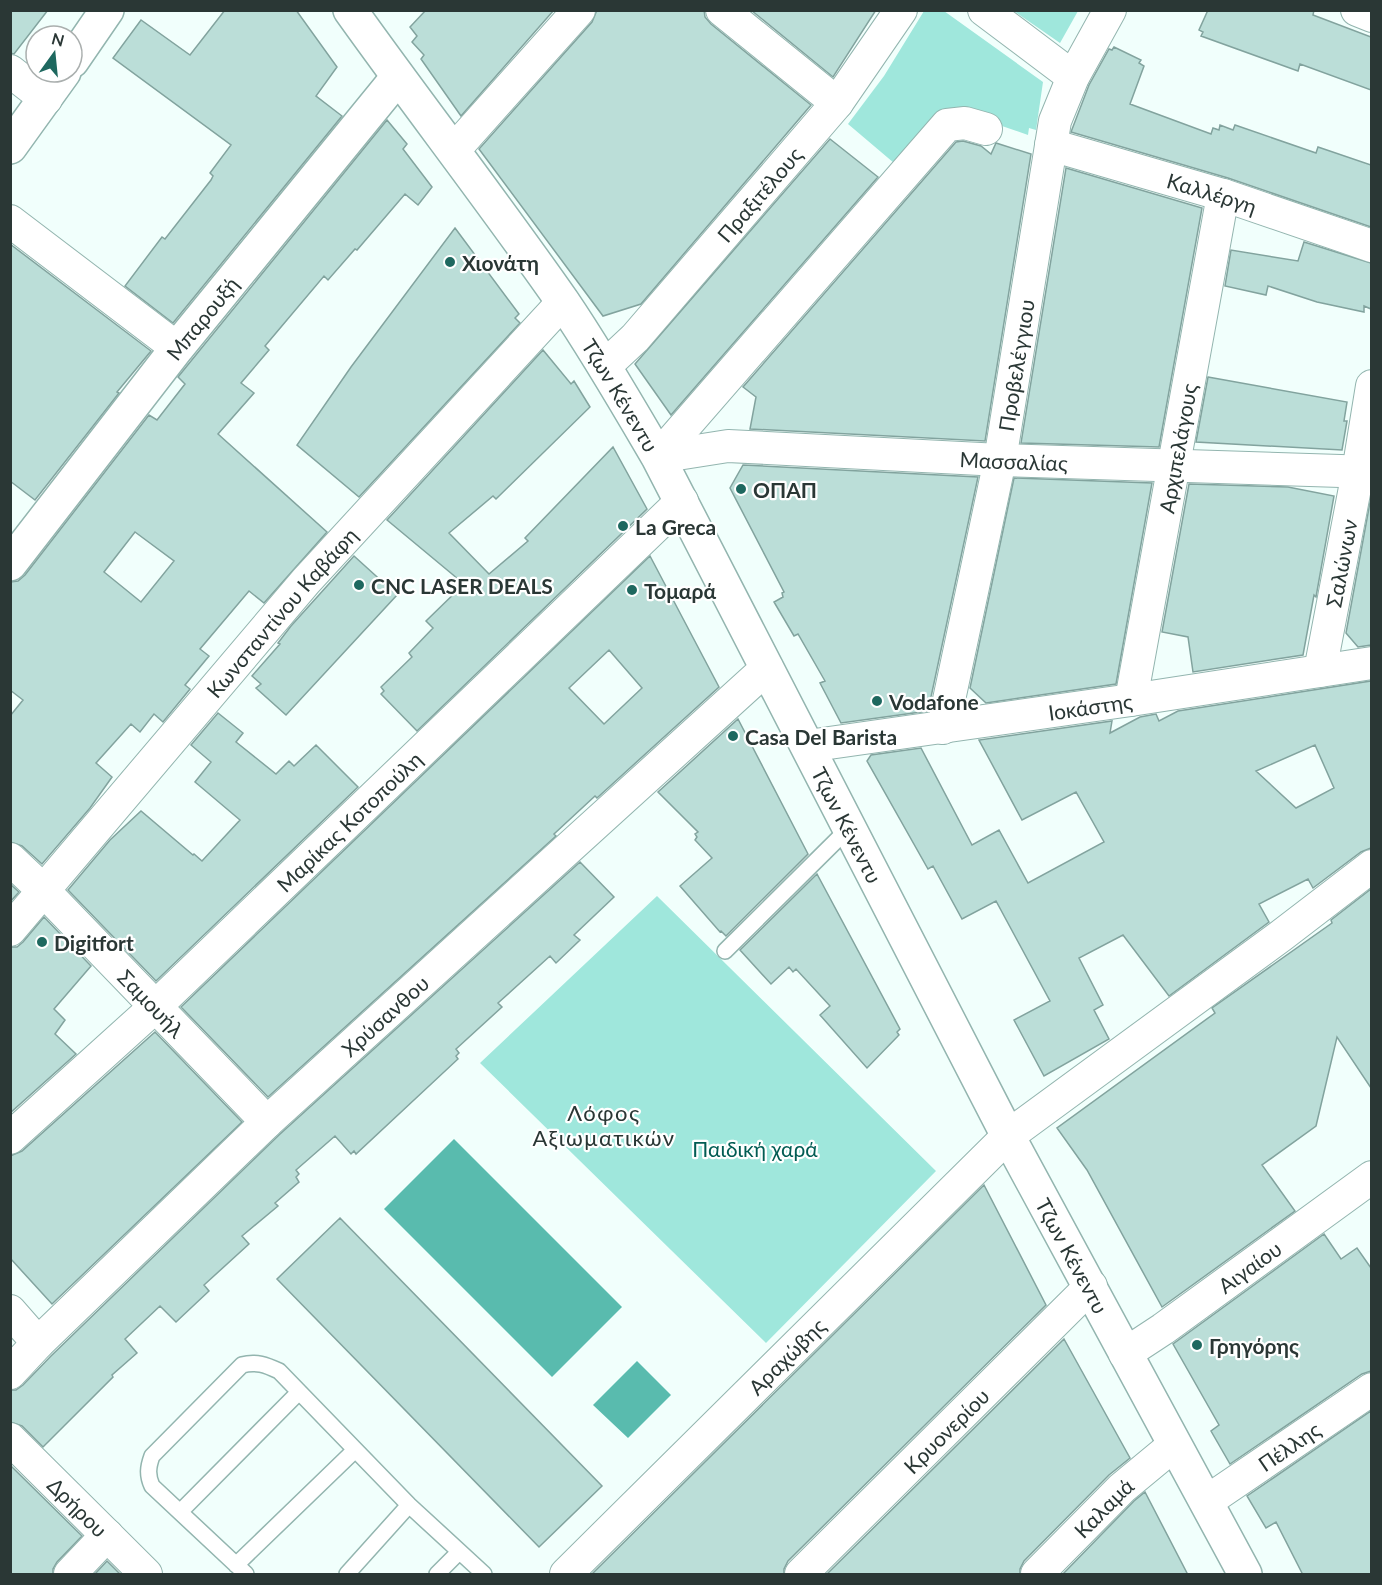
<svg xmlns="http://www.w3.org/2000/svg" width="1382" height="1585" viewBox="0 0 1382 1585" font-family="Lato,sans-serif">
  <rect width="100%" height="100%" fill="#f1fffc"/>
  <!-- green -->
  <path fill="#9fe7dc" d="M 924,11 L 944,11 L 1043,82 L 1036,130 L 1029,128 L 1028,135 L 967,114 L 894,163 L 848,124 L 884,76 Z
    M 1014,11 L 1078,11 L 1060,43 Z
    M 657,896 L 936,1171 L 766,1343 L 480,1063 Z"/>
  <!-- water -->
  <path fill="#59bbae" d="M 454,1139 L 622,1307 L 552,1377 L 384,1209 Z
    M 637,1361 L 671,1395 L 628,1438 L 593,1405 Z"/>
  <!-- building -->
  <path fill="#bbded8" stroke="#82a39e" stroke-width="1.5" fill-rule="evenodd" d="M 10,10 L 48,10 L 14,54 L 10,53 Z
    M 225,10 L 296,10 L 337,67 L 316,96 L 342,116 L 173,323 L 125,286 L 162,237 L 165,239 L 211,180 L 213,176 L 210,173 L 231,145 L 113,58 L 141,20 L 190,55 Z
    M 426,10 L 554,10 L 461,116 L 421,59 L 424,55 L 412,42 L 417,36 L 410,27 Z
    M 597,10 L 704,10 L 705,17 L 711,24 L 811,105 L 641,304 L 603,316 L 479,149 L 592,22 Z
    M 751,10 L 876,10 L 833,77 Z
    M 1208,10 L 1314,10 L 1313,15 L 1371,37 L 1371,90 L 1300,64 L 1298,71 L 1201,36 L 1203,32 L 1199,30 Z
    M 1114,47 L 1141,60 L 1139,63 L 1144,66 L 1130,104 L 1211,134 L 1213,128 L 1219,130 L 1220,125 L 1233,130 L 1235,125 L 1316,153 L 1318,147 L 1371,165 L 1371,227 L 1228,178 L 1071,132 L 1089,85 L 1109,49 L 1112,50 Z
    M 387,120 L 407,144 L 403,149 L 432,187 L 418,205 L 405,194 L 357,250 L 355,249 L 328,280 L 324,276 L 265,346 L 269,350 L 241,383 L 254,393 L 218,434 L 327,532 L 264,603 L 249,591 L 200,649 L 209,656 L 185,685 L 190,689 L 163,722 L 154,714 L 140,732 L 131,724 L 96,763 L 112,777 L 90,808 L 42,864 L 22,846 L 10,842 L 10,716 L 23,700 L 10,690 L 10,582 L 18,581 L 25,575 L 149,415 L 157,420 L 185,384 L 178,377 ZM 135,532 L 174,561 L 141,602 L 104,572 Z
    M 830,139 L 878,177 L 671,415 L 635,364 Z
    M 963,141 L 981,146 L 991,154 L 996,143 L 1031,154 L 985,441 L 750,429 L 756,397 L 743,387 L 956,142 Z
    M 1066,168 L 1202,208 L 1159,447 L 1021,443 Z
    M 455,228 L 519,314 L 515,318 L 520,323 L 359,497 L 297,445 L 351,367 Z
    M 1304,242 L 1371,263 L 1371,309 L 1364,306 L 1364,312 L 1317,302 L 1268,286 L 1266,295 L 1225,286 L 1231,250 L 1298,261 Z
    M 10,244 L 151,351 L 117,392 L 119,393 L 35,500 L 10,481 Z
    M 543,350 L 571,384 L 574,381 L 590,407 L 496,499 L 493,496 L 449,533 L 489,574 L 528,541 L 525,538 L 613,447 L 647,509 L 417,731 L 381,694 L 384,691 L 381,687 L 412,657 L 409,653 L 433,628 L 426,621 L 464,584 L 387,520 Z
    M 1208,377 L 1347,402 L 1344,421 L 1347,421 L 1342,450 L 1196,442 Z
    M 743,465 L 978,477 L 928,711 L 841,723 L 820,683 L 825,681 L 798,634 L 794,636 L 774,602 L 783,597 L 782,593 L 784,592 L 730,488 Z
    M 1014,478 L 1152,483 L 1116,684 L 986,703 L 970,688 Z
    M 1189,484 L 1288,487 L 1334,496 L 1316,597 L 1314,595 L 1303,655 L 1193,672 L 1188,637 L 1162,632 Z
    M 1371,497 L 1371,645 L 1358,647 L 1346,633 Z
    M 354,556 L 397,595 L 286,715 L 256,688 L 261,684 L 252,676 L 280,644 L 278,643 L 291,626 Z
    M 650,556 L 719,687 L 597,798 L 595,796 L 554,834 L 556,836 L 268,1097 L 181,1007 ZM 609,650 L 642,688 L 604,724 L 569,688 Z
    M 1371,681 L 1371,848 L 1361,852 L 1313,888 L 1308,879 L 1259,904 L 1269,922 L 1169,996 L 1123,935 L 1079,958 L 1103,1005 L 1094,1010 L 1109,1039 L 1044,1076 L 1014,1020 L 1050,1001 L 996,901 L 962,919 L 933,866 L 928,869 L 867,761 L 871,755 L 921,748 L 972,845 L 999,830 L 1028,883 L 1104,842 L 1076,792 L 1022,820 L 979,740 L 1112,721 L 1110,733 L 1140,717 L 1156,714 L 1159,721 L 1178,711 ZM 1315,745 L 1334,788 L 1296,808 L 1256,771 Z
    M 218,713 L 243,733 L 236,742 L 276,774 L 289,761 L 294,766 L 316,745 L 358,787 L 156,981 L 68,890 L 110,840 L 141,811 L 193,855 L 194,854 L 202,861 L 240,820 L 195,782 L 211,762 L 191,745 Z
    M 738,719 L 808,854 L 726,936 L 721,931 L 720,932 L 680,886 L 712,858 L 695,840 L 697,837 L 695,834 L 698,832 L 658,792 Z
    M 580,862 L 614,897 L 574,935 L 580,940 L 556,963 L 550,956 L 498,1003 L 502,1007 L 456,1049 L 459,1053 L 456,1056 L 458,1059 L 356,1154 L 354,1151 L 351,1154 L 335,1136 L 296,1170 L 299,1174 L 296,1177 L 299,1182 L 275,1203 L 278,1206 L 242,1236 L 249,1244 L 204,1285 L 209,1291 L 176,1322 L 160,1306 L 125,1339 L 137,1353 L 112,1375 L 113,1377 L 43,1447 L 22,1426 L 10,1422 L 10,1390 L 16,1390 L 23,1385 L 51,1356 L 279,1135 Z
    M 817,874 L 900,1029 L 897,1032 L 899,1035 L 867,1068 L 820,1015 L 830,1006 L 796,969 L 793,972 L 789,967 L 771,984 L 740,950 Z
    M 10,884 L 19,892 L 10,902 Z
    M 1371,889 L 1371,1088 L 1337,1037 L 1316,1126 L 1262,1165 L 1295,1211 L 1162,1307 L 1087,1170 L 1057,1128 L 1215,1013 L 1212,1008 L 1332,923 L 1331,920 Z
    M 44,917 L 91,966 L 54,1009 L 65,1020 L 55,1034 L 76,1054 L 10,1113 L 10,947 L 17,947 L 23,942 Z
    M 155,1032 L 242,1122 L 52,1304 L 10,1258 L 10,1156 L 22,1151 Z
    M 984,1185 L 1046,1305 L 788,1561 L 784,1569 L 784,1575 L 591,1575 Z
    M 340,1218 L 602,1486 L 539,1547 L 277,1279 Z
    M 1324,1234 L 1341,1259 L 1357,1248 L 1371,1268 L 1371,1371 L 1362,1374 L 1230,1464 L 1211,1431 L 1219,1425 L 1173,1344 Z
    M 1064,1339 L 1130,1458 L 1109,1475 L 1024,1561 L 1020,1569 L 1020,1575 L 826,1575 Z
    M 1371,1411 L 1371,1575 L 1303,1575 L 1276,1522 L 1266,1528 L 1247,1496 Z
    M 10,1465 L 82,1536 L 57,1562 L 53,1569 L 53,1575 L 10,1575 Z
    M 1145,1492 L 1188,1575 L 1062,1575 L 1134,1501 Z
    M 107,1561 L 121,1575 L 94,1575 Z"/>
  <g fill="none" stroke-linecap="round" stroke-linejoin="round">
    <defs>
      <path id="lane" d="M 725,951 L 849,828
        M 180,1512 L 299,1392
        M 236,1565 L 355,1450
        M 246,1574 L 152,1486 C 147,1475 148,1467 152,1456 L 242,1365 C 256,1361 266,1365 279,1371 L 409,1505 L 484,1574
        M 347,1574 L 409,1505
        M 437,1574 L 459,1552"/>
      <g id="street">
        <path d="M 722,10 L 837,103"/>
        <path d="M 984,10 L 1073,77"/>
        <path d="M 1357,10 L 1372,16"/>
        <path d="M 10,71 L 46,99"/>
        <path id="s1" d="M 1051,145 L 1223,195 L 1372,246"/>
        <path d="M 454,150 L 579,10"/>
        <path d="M 10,221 L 177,348"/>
        <path id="s2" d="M 605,366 L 635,338 L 837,103 L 901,10"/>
        <path id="s3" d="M 658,457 L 728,446 L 1000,460 L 1372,472"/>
        <path d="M 658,457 L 947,125 L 965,123 L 986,129"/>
        <path id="s4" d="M 1320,671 L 1358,472 L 1372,386"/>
        <path id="s5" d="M 1131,700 L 1223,195"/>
        <path id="s6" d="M 943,728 L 1000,460 L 1055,121 L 1073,77 L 1110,10"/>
        <path id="s7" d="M 808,746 L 1131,700 L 1372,663"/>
        <path id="s8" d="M 10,859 L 44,891 L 267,1122"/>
        <path id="s9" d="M 10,930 L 306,581 L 563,302"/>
        <path id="s10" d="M 10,1138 L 156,1006 L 682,501"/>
        <path d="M 10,1311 L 38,1343"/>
        <path id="s11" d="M 1125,1354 L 1163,1329 L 1372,1177"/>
        <path id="s12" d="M 10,1373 L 38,1343 L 267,1122 L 767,668"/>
        <path id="s13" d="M 10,1439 L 146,1574"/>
        <path id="s14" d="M 1206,1502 L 1372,1389"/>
        <path d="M 70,1574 L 107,1535"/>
        <path id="s15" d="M 566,1574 L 1008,1136 L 1282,935 L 1372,866"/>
        <path id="s16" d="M 801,1574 L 1091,1286"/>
        <path id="s17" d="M 1037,1574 L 1122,1488 L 1174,1445"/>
      </g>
      <g id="secondary">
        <path id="s18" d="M 350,10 C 420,108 494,203 563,302 C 597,352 627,404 658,457 L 1008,1136 L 1245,1574"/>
        <path d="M 72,61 L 107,10"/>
        <path d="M 10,147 L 64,72"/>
        <path id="s19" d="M 10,564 L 177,348 L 398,77"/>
      </g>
    </defs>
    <!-- lane casing -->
    <use href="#lane" stroke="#93b5af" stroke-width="18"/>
    <!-- street casing -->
    <use href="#street" stroke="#93b5af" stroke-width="34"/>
    <!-- secondary casing -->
    <use href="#secondary" stroke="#93b5af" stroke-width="36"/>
    <!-- lane -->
    <use href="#lane" stroke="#fff" stroke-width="15"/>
    <!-- street -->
    <use href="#street" stroke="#fff" stroke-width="32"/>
    <!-- secondary -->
    <use href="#secondary" stroke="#fff" stroke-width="33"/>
  </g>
  <!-- markers -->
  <g fill="#1e685f" stroke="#fff" stroke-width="2">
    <circle cx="450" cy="262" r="6"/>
    <circle cx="741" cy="489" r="6"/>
    <circle cx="623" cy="526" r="6"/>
    <circle cx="359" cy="585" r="6"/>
    <circle cx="632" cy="590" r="6"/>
    <circle cx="877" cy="701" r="6"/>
    <circle cx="733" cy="736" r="6"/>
    <circle cx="42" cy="942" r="6"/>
    <circle cx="1197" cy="1345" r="6"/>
  </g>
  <g text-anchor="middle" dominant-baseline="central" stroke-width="4.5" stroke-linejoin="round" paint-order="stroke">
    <!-- street labels -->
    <g font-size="21" fill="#2a3735" stroke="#fff">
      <text stroke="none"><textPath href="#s1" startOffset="168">Καλλέργη</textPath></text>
      <text stroke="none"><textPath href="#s2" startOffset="231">Πραξιτέλους</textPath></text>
      <text stroke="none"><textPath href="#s19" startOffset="312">Μπαρουξή</textPath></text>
      <text stroke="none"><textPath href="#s6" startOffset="370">Προβελέγγιου</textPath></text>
      <text stroke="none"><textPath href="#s18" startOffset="471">Τζων Κένεντυ</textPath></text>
      <text stroke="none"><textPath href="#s5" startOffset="256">Αρχιπελάγους</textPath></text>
      <text stroke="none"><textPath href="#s3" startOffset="357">Μασσαλίας</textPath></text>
      <text stroke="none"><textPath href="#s4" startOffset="110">Σαλώνων</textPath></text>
      <text stroke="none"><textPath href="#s9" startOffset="418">Κωνσταντίνου Καβάφη</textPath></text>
      <text stroke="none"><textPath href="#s7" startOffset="285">Ιοκάστης</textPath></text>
      <text stroke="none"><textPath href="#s10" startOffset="464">Μαρίκας Κοτοπούλη</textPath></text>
      <text stroke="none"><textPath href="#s18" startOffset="957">Τζων Κένεντυ</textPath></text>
      <text stroke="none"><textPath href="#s8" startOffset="202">Σαμουήλ</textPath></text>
      <text stroke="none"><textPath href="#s12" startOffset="518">Χρύσανθου</textPath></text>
      <text stroke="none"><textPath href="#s18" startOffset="1443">Τζων Κένεντυ</textPath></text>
      <text stroke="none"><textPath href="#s11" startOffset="152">Αιγαίου</textPath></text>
      <text stroke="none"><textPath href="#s15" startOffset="310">Αραχώβης</textPath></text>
      <text stroke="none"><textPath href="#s16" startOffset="204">Κρυονερίου</textPath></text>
      <text stroke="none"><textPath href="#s14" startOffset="100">Πέλλης</textPath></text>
      <text stroke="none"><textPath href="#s13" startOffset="96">Δρήρου</textPath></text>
      <text stroke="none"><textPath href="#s17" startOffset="94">Καλαμά</textPath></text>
    </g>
    <!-- poi labels -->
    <g font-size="21" font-weight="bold" fill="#2a3735" stroke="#fff" text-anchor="start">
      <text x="462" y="262">Χιονάτη</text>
      <text x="753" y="489">ΟΠΑΠ</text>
      <text x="635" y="526">La Greca</text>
      <text x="371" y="585">CNC LASER DEALS</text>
      <text x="644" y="590">Τομαρά</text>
      <text x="889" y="701">Vodafone</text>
      <text x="745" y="736">Casa Del Barista</text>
      <text x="54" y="942">Digitfort</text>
      <text x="1209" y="1345">Γρηγόρης</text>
    </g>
    <!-- park labels -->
    <g font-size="21" fill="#015c53" stroke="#fff">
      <text x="755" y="1148">Παιδική χαρά</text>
    </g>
    <!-- neighbourhood labels -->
    <g font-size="22" letter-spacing="1.5" fill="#2a3735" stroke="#fff">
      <text x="604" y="1112">Λόφος<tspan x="604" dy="25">Αξιωματικών</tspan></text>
    </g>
  </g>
  <!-- border -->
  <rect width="1382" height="1585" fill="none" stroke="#2a3735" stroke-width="24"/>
  <!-- north arrow -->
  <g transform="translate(54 54) rotate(15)"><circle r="28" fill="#ffffff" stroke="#aaafae" stroke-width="1.5"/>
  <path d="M0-4.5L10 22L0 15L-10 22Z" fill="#1e685f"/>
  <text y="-9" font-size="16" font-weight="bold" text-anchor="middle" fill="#2a3735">N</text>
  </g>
</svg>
